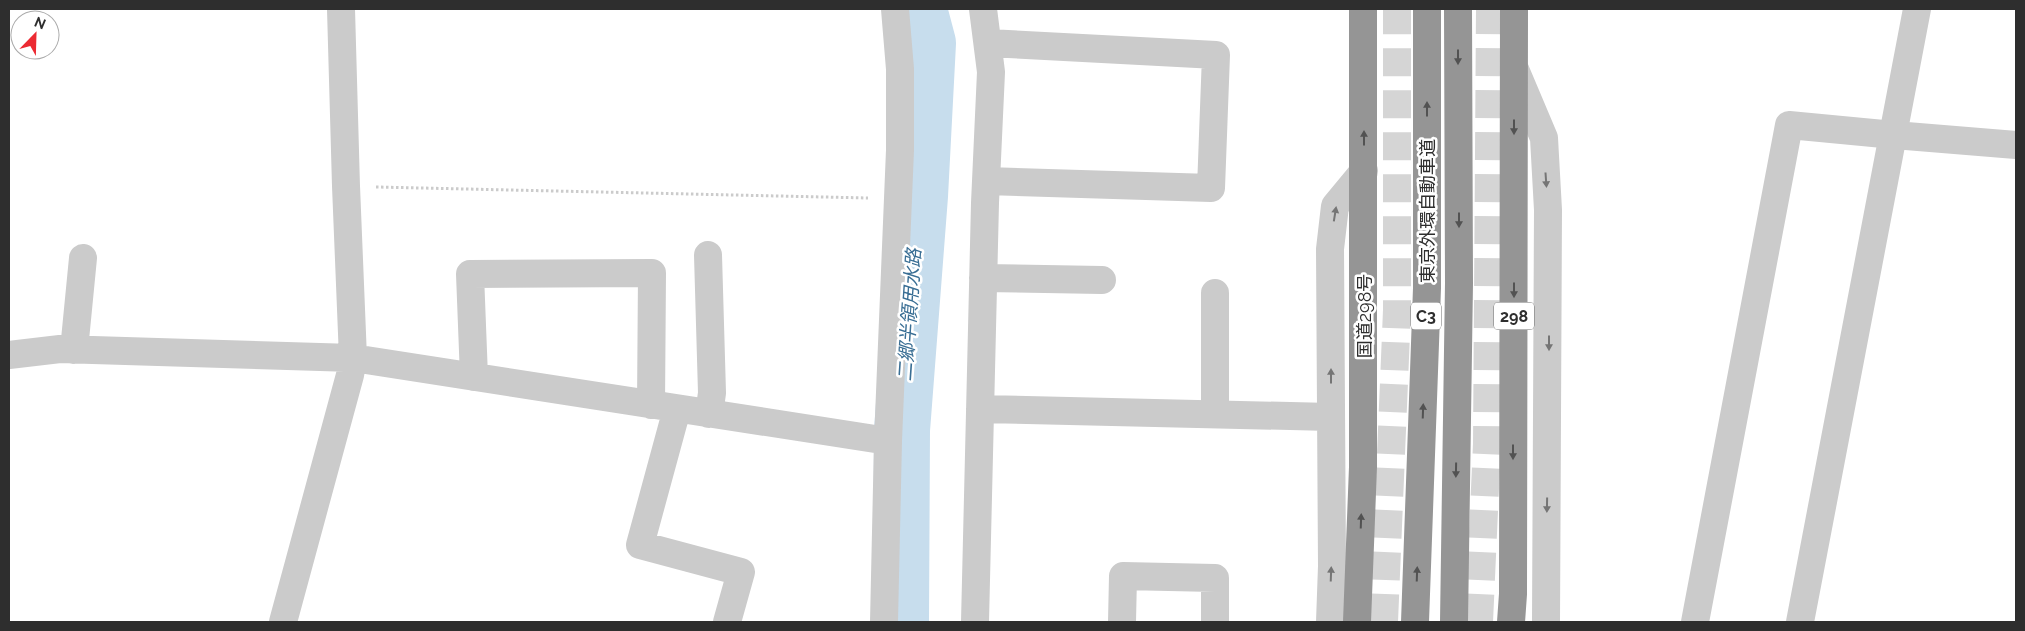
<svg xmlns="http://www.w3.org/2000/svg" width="2025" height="631" viewBox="0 0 2025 631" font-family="Raleway,'Noto Sans JP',sans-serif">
  <rect width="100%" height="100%" fill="#fff"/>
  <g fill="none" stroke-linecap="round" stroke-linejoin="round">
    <!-- river -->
    <path stroke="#c7dded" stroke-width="56" d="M 901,622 L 902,430 L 920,196 L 928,43 L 919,9"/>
    <!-- highway-tunnel -->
    <path stroke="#d5d5d5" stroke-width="28" stroke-dasharray="28 14" stroke-linecap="butt" d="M 1384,622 L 1397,310 L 1397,9
      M 1479,622 L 1487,444 L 1490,9"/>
    <!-- path -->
    <path stroke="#cbcbcb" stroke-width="3" stroke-dasharray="2.5 2.5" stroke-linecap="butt" d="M 376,187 L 868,198"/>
    <!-- minor -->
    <path stroke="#cbcbcb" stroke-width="28" d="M 1514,67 L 1544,138 L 1548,210 L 1546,622
      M 986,181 L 1211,188 L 1216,55 L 988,43
      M 708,255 L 712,393 L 709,414
      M 983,278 L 1102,280
      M 74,350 L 83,258
      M 9,355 L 60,349 L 353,358 L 888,441
      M 474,377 L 470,274 L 652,273 L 651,405
      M 677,409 L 640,545 L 741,572 L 727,622
      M 980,409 L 1331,417
      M 1215,414 L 1215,293
      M 283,622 L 350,375 L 353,358 L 346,186 L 341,9
      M 884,622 L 888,441 L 900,150 L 900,69 L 895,9
      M 975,622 L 985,203 L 991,72 L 983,9
      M 1122,622 L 1123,576 L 1215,578 L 1215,622
      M 1330,622 L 1332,566 L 1330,249 L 1335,206 L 1364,171
      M 1695,622 L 1789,125 L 1894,135 L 2016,145
      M 1800,622 L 1917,9"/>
    <!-- highway -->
    <path stroke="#959595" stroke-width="28" d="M 1357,622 L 1363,467 L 1363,9
      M 1415,622 L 1427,288 L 1427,9
      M 1454,622 L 1459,283 L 1458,9
      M 1511,622 L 1513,594 L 1514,9"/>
  </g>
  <!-- one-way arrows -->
  <defs><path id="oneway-solid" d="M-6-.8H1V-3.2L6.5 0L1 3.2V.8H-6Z" transform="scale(1.25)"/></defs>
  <g fill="#525252">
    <use href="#oneway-solid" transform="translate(1458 57) rotate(90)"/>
    <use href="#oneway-solid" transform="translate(1427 109) rotate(-90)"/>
    <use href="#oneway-solid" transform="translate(1514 127) rotate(90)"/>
    <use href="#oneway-solid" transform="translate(1364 138) rotate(-90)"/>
    <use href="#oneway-solid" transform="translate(1459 220) rotate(90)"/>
    <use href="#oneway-solid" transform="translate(1514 290) rotate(90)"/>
    <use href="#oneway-solid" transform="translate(1423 411) rotate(-88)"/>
    <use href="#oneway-solid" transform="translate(1513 452) rotate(90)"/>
    <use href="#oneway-solid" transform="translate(1456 470) rotate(91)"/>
    <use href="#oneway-solid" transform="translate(1361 521) rotate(-88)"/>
    <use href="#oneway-solid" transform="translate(1417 574) rotate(-88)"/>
  </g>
  <g fill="#757575">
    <use href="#oneway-solid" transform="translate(1546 180) rotate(86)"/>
    <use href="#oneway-solid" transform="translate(1335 214) rotate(-81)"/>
    <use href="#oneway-solid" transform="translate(1549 343) rotate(90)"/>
    <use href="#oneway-solid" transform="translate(1331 376) rotate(-90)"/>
    <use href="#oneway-solid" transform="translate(1547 505) rotate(91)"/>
    <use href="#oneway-solid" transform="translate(1331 574) rotate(-88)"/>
  </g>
  <g text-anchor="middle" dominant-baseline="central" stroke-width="5" stroke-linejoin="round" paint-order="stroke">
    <!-- shield labels -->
    <g fill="#fff" stroke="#6d6d6d" stroke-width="1">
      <rect x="1411" y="302.5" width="30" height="27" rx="4"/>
      <rect x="1494" y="302.5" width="40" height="27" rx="4"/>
    </g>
    <g font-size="16" font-weight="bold" fill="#2e2e2e">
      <text x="1426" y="316">C3</text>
      <text x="1514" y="316">298</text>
    </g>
    <!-- street labels -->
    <g font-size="18" fill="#2e2e2e" stroke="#fff">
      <text transform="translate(1427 211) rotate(-90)">東京外環自動車道</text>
      <text transform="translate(1364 316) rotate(-90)">国道298号</text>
    </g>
    <!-- water labels -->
    <g font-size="19" font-style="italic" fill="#396e94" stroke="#fff">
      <text transform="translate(909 315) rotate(-86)">二郷半領用水路</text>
    </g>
  </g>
  <!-- border -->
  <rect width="2025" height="631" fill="none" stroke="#2e2e2e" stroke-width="20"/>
  <!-- north arrow -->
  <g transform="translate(35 35) rotate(23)"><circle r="24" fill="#ffffff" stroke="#ababab"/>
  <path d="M0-4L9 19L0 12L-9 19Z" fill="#ec2a32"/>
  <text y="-8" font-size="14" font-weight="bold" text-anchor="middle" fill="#2e2e2e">N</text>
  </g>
</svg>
